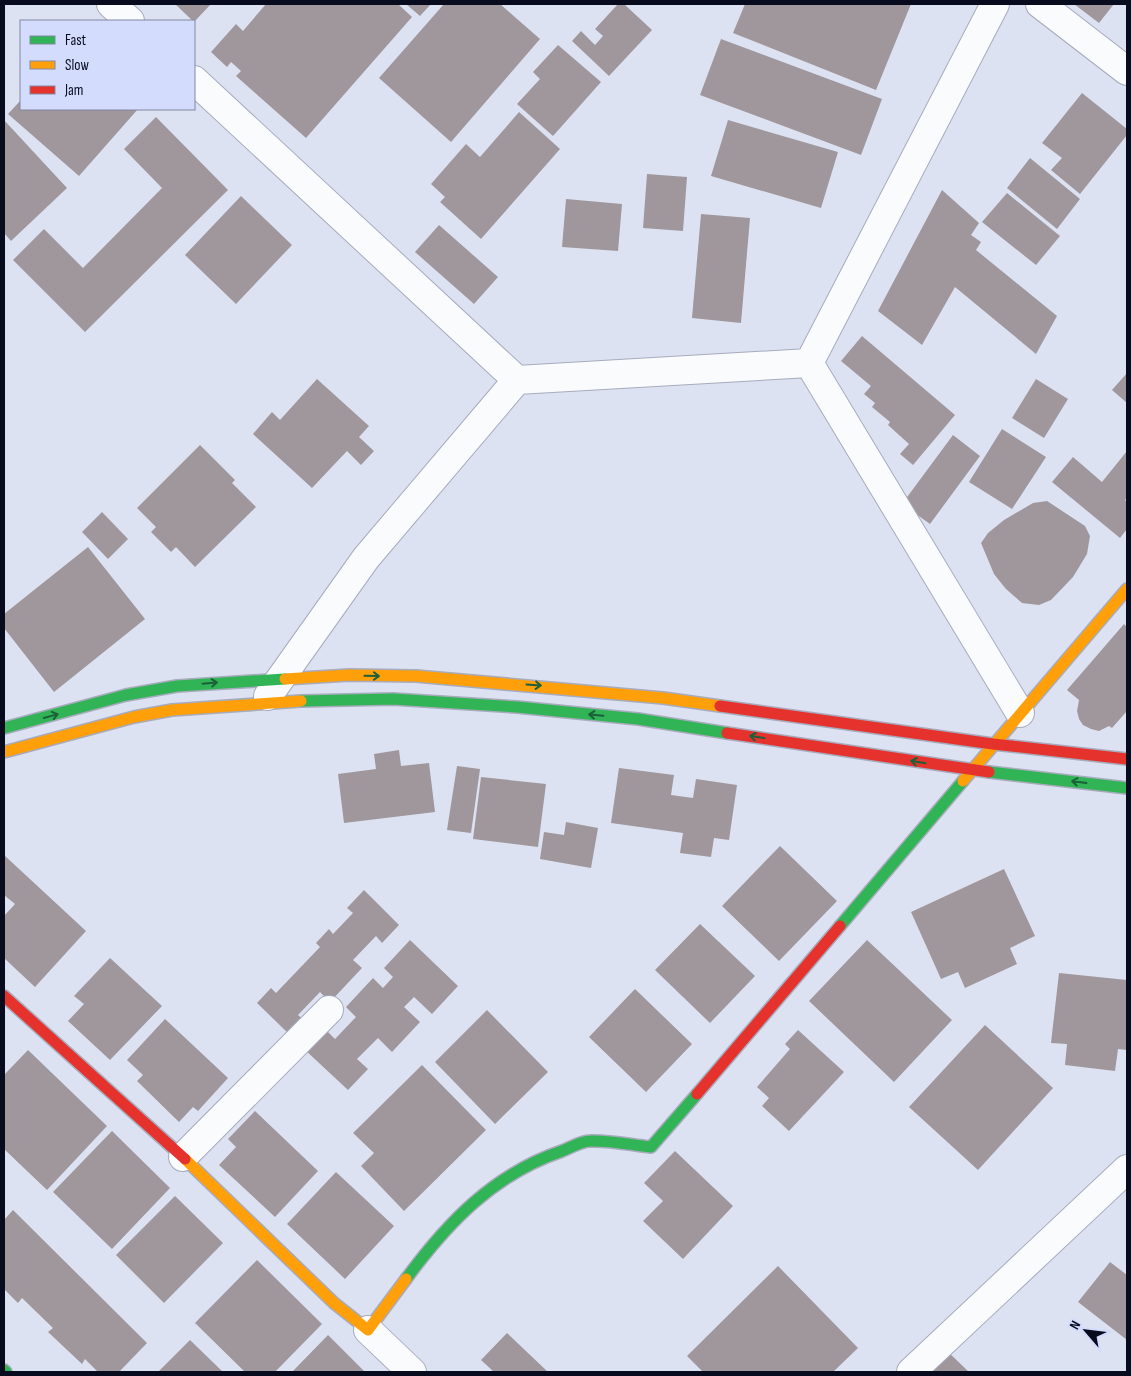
<svg xmlns="http://www.w3.org/2000/svg" width="1131" height="1376" viewBox="0 0 1131 1376" font-family="'Sofia Sans Condensed',sans-serif">
  <rect width="100%" height="100%" fill="#dde2f3"/>
  <!-- building -->
  <path fill="#9f979c" d="M 175,4 L 211,4 L 194,22 Z
    M 266,4 L 398,4 L 412,17 L 306,138 L 236,76 L 241,71 L 231,62 L 227,67 L 211,52 L 236,24 L 243,31 Z
    M 406,4 L 431,4 L 420,16 Z
    M 444,4 L 500,4 L 540,39 L 451,142 L 379,78 Z
    M 618,4 L 624,4 L 652,30 L 609,76 L 572,41 L 581,31 L 595,45 L 603,36 L 595,29 Z
    M 745,4 L 911,4 L 876,90 L 733,33 Z
    M 1074,4 L 1114,4 L 1099,23 Z
    M 721,39 L 882,99 L 861,155 L 700,95 Z
    M 558,45 L 601,82 L 553,136 L 517,104 L 540,79 L 533,72 Z
    M 1082,93 L 1127,129 L 1127,135 L 1080,194 L 1051,170 L 1062,158 L 1042,143 Z
    M 21,100 L 21,109 L 138,109 L 79,176 L 8,114 Z
    M 519,112 L 560,149 L 481,239 L 440,202 L 445,197 L 431,184 L 466,144 L 480,157 Z
    M 156,117 L 228,190 L 85,332 L 13,260 L 44,229 L 83,268 L 162,188 L 124,149 Z
    M 4,120 L 67,188 L 11,241 L 4,233 Z
    M 728,120 L 838,152 L 821,208 L 711,176 Z
    M 1030,158 L 1080,199 L 1057,229 L 1007,188 Z
    M 647,174 L 687,177 L 683,231 L 643,228 Z
    M 942,190 L 979,223 L 971,235 L 981,242 L 976,250 L 1057,316 L 1036,354 L 955,287 L 922,345 L 878,311 Z
    M 1007,193 L 1060,236 L 1036,265 L 982,222 Z
    M 241,196 L 292,245 L 236,304 L 185,255 Z
    M 566,199 L 622,204 L 618,251 L 562,247 Z
    M 701,214 L 750,218 L 741,323 L 692,318 Z
    M 439,225 L 498,277 L 474,304 L 415,252 Z
    M 862,336 L 955,415 L 913,465 L 900,454 L 909,444 L 888,425 L 890,422 L 872,407 L 875,403 L 864,394 L 871,386 L 841,361 Z
    M 1127,373 L 1127,403 L 1112,390 Z
    M 317,379 L 369,426 L 359,437 L 374,451 L 361,465 L 347,451 L 312,488 L 253,434 L 272,412 L 280,420 Z
    M 1036,379 L 1068,399 L 1044,438 L 1012,418 Z
    M 1002,429 L 1046,457 L 1012,509 L 969,482 Z
    M 953,435 L 980,456 L 930,524 L 902,504 Z
    M 200,445 L 235,480 L 232,483 L 256,507 L 195,567 L 176,547 L 171,552 L 151,532 L 156,527 L 137,508 Z
    M 1127,451 L 1127,497 L 1125,500 L 1127,502 L 1127,529 L 1120,538 L 1052,482 L 1073,457 L 1102,482 Z
    M 1047,501 L 1085,526 L 1090,536 L 1087,554 L 1073,577 L 1051,600 L 1039,605 L 1022,603 L 1006,589 L 994,574 L 981,543 L 988,533 L 1004,520 L 1033,503 Z
    M 102,512 L 128,539 L 108,559 L 82,532 Z
    M 88,547 L 145,619 L 54,692 L 4,628 L 4,614 Z
    M 1124,624 L 1127,627 L 1127,711 L 1112,728 L 1109,726 L 1099,731 L 1091,729 L 1083,725 L 1079,719 L 1077,711 L 1079,700 L 1067,690 Z
    M 399,750 L 401,766 L 429,763 L 435,812 L 344,823 L 338,774 L 376,769 L 374,754 Z
    M 457,766 L 480,769 L 471,833 L 447,830 Z
    M 619,768 L 674,775 L 671,795 L 693,798 L 696,779 L 737,785 L 729,840 L 714,838 L 711,857 L 680,853 L 683,833 L 611,823 Z
    M 481,777 L 546,784 L 538,847 L 473,839 Z
    M 566,822 L 598,828 L 591,868 L 540,859 L 544,832 L 564,835 Z
    M 780,846 L 837,901 L 779,961 L 722,906 Z
    M 4,855 L 86,931 L 35,987 L 4,958 L 4,916 L 15,904 L 4,895 Z
    M 1004,869 L 1035,936 L 1010,948 L 1017,964 L 965,988 L 958,972 L 941,979 L 911,912 Z
    M 364,890 L 399,925 L 382,943 L 376,936 L 353,960 L 362,968 L 330,1002 L 320,992 L 298,1015 L 306,1022 L 291,1036 L 257,1003 L 271,988 L 276,993 L 320,947 L 316,943 L 329,929 L 333,934 L 353,913 L 347,908 Z
    M 700,924 L 755,976 L 710,1023 L 655,970 Z
    M 410,940 L 458,986 L 432,1014 L 414,997 L 404,1007 L 420,1022 L 392,1052 L 378,1038 L 357,1059 L 368,1069 L 348,1090 L 304,1049 L 324,1028 L 335,1039 L 356,1017 L 346,1007 L 373,978 L 383,988 L 393,977 L 384,968 Z
    M 867,940 L 952,1020 L 894,1082 L 809,1001 Z
    M 110,958 L 162,1006 L 110,1060 L 68,1021 L 84,1004 L 74,996 Z
    M 1059,973 L 1127,980 L 1127,1050 L 1118,1049 L 1115,1071 L 1065,1065 L 1067,1044 L 1051,1043 Z
    M 635,989 L 692,1044 L 646,1092 L 589,1037 Z
    M 487,1010 L 548,1072 L 495,1124 L 435,1062 Z
    M 165,1019 L 228,1078 L 198,1111 L 193,1107 L 179,1122 L 137,1081 L 143,1075 L 127,1060 Z
    M 985,1025 L 1053,1088 L 978,1170 L 909,1107 Z
    M 798,1030 L 844,1072 L 789,1131 L 762,1106 L 769,1098 L 757,1087 L 790,1049 L 785,1044 Z
    M 28,1050 L 107,1126 L 47,1190 L 4,1149 L 4,1075 Z
    M 422,1065 L 486,1130 L 404,1211 L 361,1166 L 374,1153 L 353,1133 Z
    M 255,1111 L 318,1171 L 275,1217 L 219,1165 L 236,1147 L 228,1139 Z
    M 112,1131 L 170,1188 L 112,1249 L 53,1192 Z
    M 675,1151 L 733,1206 L 683,1259 L 643,1221 L 663,1201 L 644,1183 Z
    M 336,1172 L 394,1226 L 345,1279 L 287,1224 Z
    M 175,1196 L 223,1243 L 164,1303 L 116,1255 Z
    M 13,1210 L 147,1343 L 119,1372 L 98,1372 L 85,1359 L 82,1364 L 48,1332 L 53,1328 L 22,1298 L 18,1303 L 4,1289 L 4,1220 Z
    M 257,1260 L 322,1324 L 275,1372 L 245,1372 L 195,1323 Z
    M 1110,1262 L 1127,1275 L 1127,1340 L 1078,1302 Z
    M 778,1266 L 858,1348 L 833,1372 L 703,1372 L 687,1356 Z
    M 507,1333 L 548,1372 L 494,1372 L 481,1360 Z
    M 328,1335 L 365,1372 L 292,1372 Z
    M 190,1340 L 223,1372 L 158,1372 Z
    M 945,1349 L 969,1372 L 922,1372 Z"/>
  <g fill="none" stroke-linecap="round" stroke-linejoin="round">
    <defs>
      <path id="street" d="M 111,4 L 130,21
        M 1040,4 L 1127,71
        M 194,80 L 517,380
        M 809,363 L 1020,713
        M 809,363 L 995,4
        M 268,696 L 366,558 L 517,380 L 809,363
        M 183,1157 L 329,1010
        M 368,1330 L 412,1372
        M 911,1372 L 1127,1169"/>
      <path id="fast" d="M 301,701 L 393,699 L 517,707 L 638,719 L 727,733
        M 4,728 L 126,695 L 177,686 L 285,679
        M 989,772 L 1127,788
        M 840,926 L 963,781
        M 406,1279 C 448,1222 494,1174 562,1151 C 570,1148 581,1141 590,1141 C 610,1140 631,1145 651,1147 L 697,1094
        M 4,1370 L 6,1372"/>
      <path id="slow" d="M 285,679 L 349,675 L 416,676 L 663,698 L 720,706
        M 4,752 L 134,717 L 172,710 L 301,701
        M 963,781 L 1127,589
        M 185,1159 L 334,1303 L 368,1330 L 406,1279"/>
      <path id="jam" d="M 720,706 L 993,744 L 1127,759
        M 727,733 L 989,772
        M 4,996 L 185,1159
        M 697,1094 L 840,926"/>
    </defs>
    <!-- street casing -->
    <use href="#street" stroke="#a7abbc" stroke-width="30"/>
    <!-- fast casing -->
    <use href="#fast" stroke="#a7abbc" stroke-width="14"/>
    <!-- slow casing -->
    <use href="#slow" stroke="#a7abbc" stroke-width="14"/>
    <!-- jam casing -->
    <use href="#jam" stroke="#a7abbc" stroke-width="14"/>
    <!-- street -->
    <use href="#street" stroke="#fafbfd" stroke-width="28"/>
    <!-- fast -->
    <use href="#fast" stroke="#30b455" stroke-width="11"/>
    <!-- slow -->
    <use href="#slow" stroke="#ff9f0a" stroke-width="11"/>
    <!-- jam -->
    <use href="#jam" stroke="#e5322d" stroke-width="11"/>
  </g>
  <!-- one-way arrows -->
  <defs><path id="oneway-shaft" d="M-6 0H5M1.5-3L5.5 0L1.5 3" fill="none" stroke-width="1.6" stroke-linecap="round" stroke-linejoin="round" transform="scale(1.25)"/></defs>
  <g stroke="#1c6039">
    <use href="#oneway-shaft" transform="translate(372 676) rotate(1)"/>
    <use href="#oneway-shaft" transform="translate(210 683) rotate(-5)"/>
    <use href="#oneway-shaft" transform="translate(534 685) rotate(4)"/>
    <use href="#oneway-shaft" transform="translate(596 715) rotate(-175)"/>
    <use href="#oneway-shaft" transform="translate(51 716) rotate(-15)"/>
    <use href="#oneway-shaft" transform="translate(757 737) rotate(-171)"/>
    <use href="#oneway-shaft" transform="translate(918 762) rotate(-171)"/>
    <use href="#oneway-shaft" transform="translate(1079 782) rotate(-173)"/>
  </g>
  <!-- border -->
  <rect width="1131" height="1376" fill="none" stroke="#070b1d" stroke-width="10"/>
  <!-- legend -->
  <rect x="20" y="20" width="175" height="90" fill="#d3dcfd" stroke="#8188a3"/>
  <rect x="30" y="36" width="25" height="8" fill="#30b455" stroke="#8188a3"/>
  <text x="65" y="45" font-size="15" fill="#070b1d">Fast</text>
  <rect x="30" y="61" width="25" height="8" fill="#ff9f0a" stroke="#8188a3"/>
  <text x="65" y="70" font-size="15" fill="#070b1d">Slow</text>
  <rect x="30" y="86" width="25" height="8" fill="#e5322d" stroke="#8188a3"/>
  <text x="65" y="95" font-size="15" fill="#070b1d">Jam</text>
  <!-- north arrow -->
  <g transform="translate(1086 1331) rotate(298)" stroke="#d3dcfd" stroke-width="4" paint-order="stroke">
  <path d="M0-4L9 19L0 12L-9 19Z" fill="#070b1d"/>
  <text y="-8" font-size="14" font-weight="bold" text-anchor="middle" fill="#070b1d">N</text>
  </g>
</svg>
